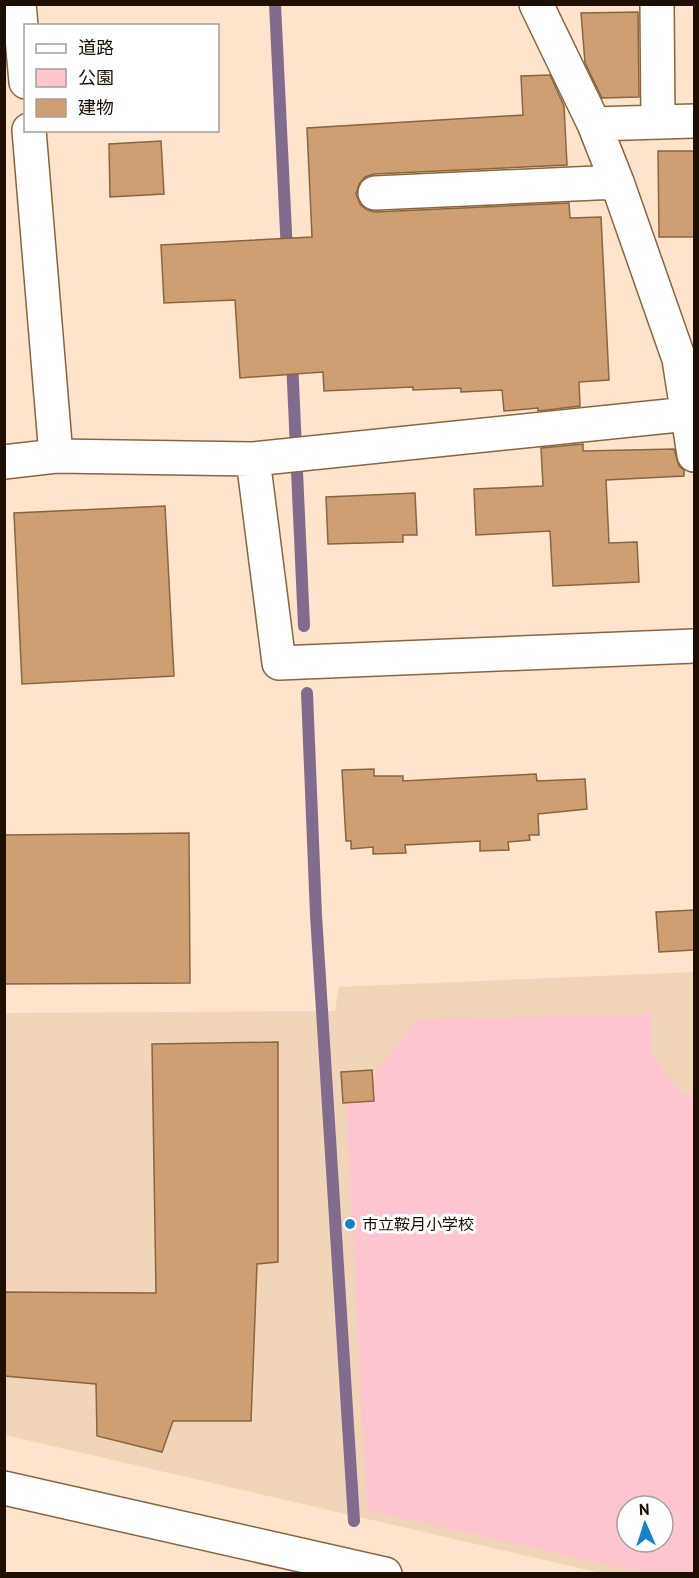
<svg xmlns="http://www.w3.org/2000/svg" width="699" height="1578" viewBox="0 0 699 1578" font-family="'PT Sans','Noto Sans JP',sans-serif">
  <rect width="100%" height="100%" fill="#fee4cc"/>
  <!-- built -->
  <path fill="#f1d5b9" fill-rule="evenodd" d="M 694,972 L 694,1573 L 601,1573 L 5,1435 L 5,1013 L 335,1011 L 339,987 ZM 627,1506 L 663,1506 L 663,1542 L 627,1542 Z"/>
  <!-- green -->
  <path fill="#ffc6d0" fill-rule="evenodd" d="M 651,1014 L 651,1054 L 681,1093 L 694,1093 L 694,1573 L 643,1573 L 367,1510 L 346,1109 L 418,1019 ZM 627,1506 L 663,1506 L 663,1542 L 627,1542 Z"/>
  <g fill="none" stroke-linecap="round" stroke-linejoin="round">
    <!-- stream -->
    <path stroke="#826c8e" stroke-width="12" d="M 275,4 L 287,253
      M 292,360 L 304,626
      M 307,693 L 316,915 L 354,1521"/>
  </g>
  <!-- building -->
  <path fill="#cd9f72" stroke="#8a653f" stroke-width="1.5" d="M 638,12 L 639,97 L 602,98 L 585,63 L 581,13 Z
    M 550,75 L 564,106 L 567,165 L 374,174 L 365,177 L 359,184 L 356,194 L 360,204 L 367,210 L 375,212 L 569,203 L 570,218 L 601,217 L 609,380 L 579,382 L 580,406 L 538,411 L 538,408 L 504,411 L 502,390 L 461,392 L 461,388 L 413,390 L 413,387 L 324,391 L 323,372 L 240,378 L 235,300 L 164,303 L 161,245 L 312,237 L 307,128 L 523,115 L 521,76 Z
    M 161,141 L 164,194 L 110,197 L 109,144 Z
    M 658,151 L 694,151 L 694,237 L 659,237 Z
    M 583,444 L 583,451 L 674,449 L 679,466 L 684,470 L 684,476 L 606,480 L 609,543 L 637,542 L 639,582 L 553,586 L 550,531 L 476,535 L 474,489 L 543,486 L 541,448 Z
    M 415,493 L 417,535 L 403,535 L 403,542 L 328,544 L 326,497 Z
    M 165,506 L 174,676 L 22,684 L 14,513 Z
    M 374,769 L 374,776 L 403,776 L 403,781 L 536,774 L 537,781 L 585,779 L 587,809 L 538,814 L 539,835 L 529,835 L 530,840 L 508,842 L 509,850 L 480,851 L 480,841 L 405,845 L 406,853 L 373,854 L 373,847 L 351,849 L 351,841 L 346,841 L 342,770 Z
    M 189,833 L 190,983 L 4,984 L 4,835 Z
    M 694,910 L 694,950 L 659,952 L 656,912 Z
    M 278,1042 L 278,1262 L 257,1264 L 251,1421 L 173,1421 L 162,1452 L 97,1436 L 96,1384 L 4,1376 L 4,1292 L 156,1293 L 152,1044 Z
    M 372,1070 L 374,1101 L 343,1103 L 341,1072 Z"/>
  <g fill="none" stroke-linecap="round" stroke-linejoin="round">
    <defs>
      <path id="street" d="M 19,4 L 26,82
        M 536,4 L 594,124 L 617,182 L 679,359 L 694,455
        M 657,4 L 658,121
        M 594,124 L 694,121
        M 29,130 L 56,456 L 253,459 L 688,414
        M 375,193 L 617,182
        M 253,459 L 279,663 L 694,646
        M 4,462 L 56,456
        M 4,1488 L 385,1574"/>
    </defs>
    <!-- street casing -->
    <use href="#street" stroke="#8a653f" stroke-width="36"/>
    <!-- street -->
    <use href="#street" stroke="#fff" stroke-width="33"/>
  </g>
  <!-- markers -->
  <circle fill="#1682cc" stroke="#fff" stroke-width="2" cx="350" cy="1224" r="6"/>
  <g text-anchor="middle" dominant-baseline="central" stroke-width="6" stroke-linejoin="round" paint-order="stroke">
    <!-- poi labels -->
    <g font-size="16" fill="#1d0f02" stroke="#fff" text-anchor="start">
      <text x="362" y="1224">市立鞍月小学校</text>
    </g>
  </g>
  <!-- border -->
  <rect width="699" height="1578" fill="none" stroke="#1d0f02" stroke-width="12"/>
  <!-- legend -->
  <rect x="24" y="24" width="195" height="108" fill="#ffffff" stroke="#a59f9a" stroke-width="1.5"/>
  <rect x="36" y="44" width="30" height="9" fill="#ffffff" stroke="#a59f9a" stroke-width="1.5"/>
  <text x="78" y="54" font-size="18" fill="#1d0f02">道路</text>
  <rect x="36" y="69" width="30" height="18" fill="#ffc6d0" stroke="#a59f9a" stroke-width="1.5"/>
  <text x="78" y="84" font-size="18" fill="#1d0f02">公園</text>
  <rect x="36" y="99" width="30" height="18" fill="#cd9f72" stroke="#a59f9a" stroke-width="1.5"/>
  <text x="78" y="114" font-size="18" fill="#1d0f02">建物</text>
  <!-- north arrow -->
  <g transform="translate(645 1524) rotate(357)"><circle r="28" fill="#ffffff" stroke="#a59f9a" stroke-width="1.5"/>
  <path d="M0-4.5L10 22L0 15L-10 22Z" fill="#1682cc"/>
  <text y="-9" font-size="16" font-weight="bold" text-anchor="middle" fill="#1d0f02">N</text>
  </g>
</svg>
